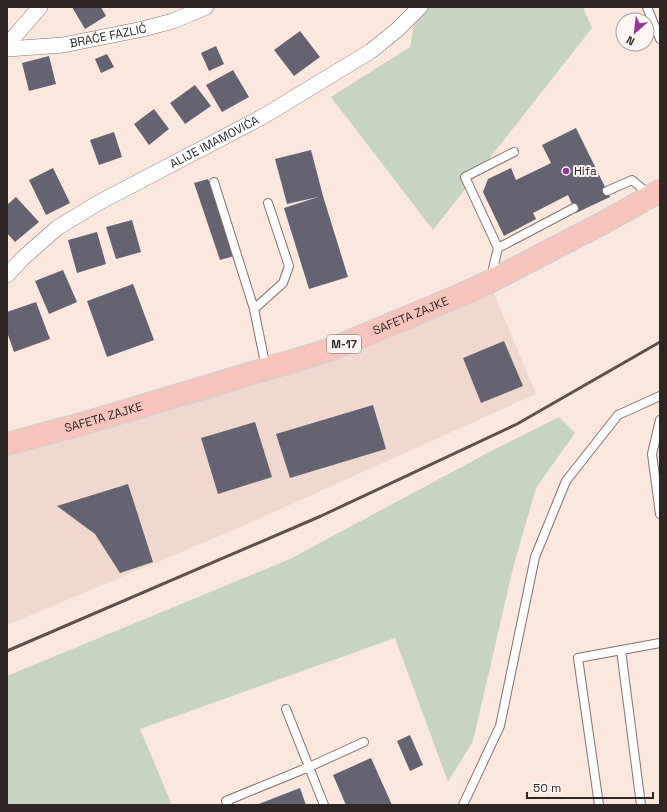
<svg xmlns="http://www.w3.org/2000/svg" width="667" height="812" viewBox="0 0 667 812" font-family="'Space Grotesk',sans-serif">
  <rect width="100%" height="100%" fill="#fae7de"/>
  <!-- industrial -->
  <path fill="#f0d8ce" d="M 489,282 L 536,394 L 236,529 L 7,625 L 7,442 L 267,369 Z"/>
  <!-- green -->
  <path fill="#c8d4c2" d="M 417,7 L 583,7 L 592,28 L 433,230 L 331,97 L 410,47 Z
    M 559,417 L 575,433 L 536,488 L 513,568 L 473,741 L 448,782 L 395,638 L 140,729 L 172,805 L 7,805 L 7,676 L 290,559 L 495,449 Z"/>
  <!-- building -->
  <path fill="#656272" d="M 72,7 L 101,7 L 106,16 L 85,29 Z
    M 300,31 L 320,57 L 294,76 L 274,50 Z
    M 216,46 L 224,64 L 209,71 L 201,53 Z
    M 107,54 L 114,67 L 101,73 L 95,59 Z
    M 49,56 L 56,84 L 29,91 L 22,63 Z
    M 233,70 L 249,97 L 222,112 L 206,85 Z
    M 195,85 L 211,106 L 185,124 L 170,103 Z
    M 154,109 L 169,129 L 149,145 L 134,124 Z
    M 576,128 L 610,197 L 576,213 L 568,195 L 533,213 L 536,219 L 504,236 L 483,192 L 488,179 L 511,168 L 516,180 L 551,163 L 542,145 Z
    M 114,132 L 122,157 L 99,165 L 90,140 Z
    M 311,150 L 323,196 L 348,277 L 309,289 L 284,208 L 318,197 L 287,204 L 275,159 Z
    M 53,168 L 70,203 L 46,215 L 29,180 Z
    M 208,179 L 234,256 L 220,260 L 194,183 Z
    M 16,197 L 39,222 L 15,242 L 7,233 L 7,205 Z
    M 132,220 L 141,252 L 116,259 L 106,227 Z
    M 97,232 L 106,264 L 77,273 L 68,240 Z
    M 63,270 L 77,302 L 49,314 L 35,281 Z
    M 133,284 L 154,340 L 107,357 L 87,301 Z
    M 36,302 L 50,339 L 14,352 L 7,332 L 7,312 Z
    M 504,341 L 523,386 L 481,403 L 463,358 Z
    M 373,405 L 386,449 L 290,478 L 276,434 Z
    M 255,422 L 272,477 L 218,494 L 201,438 Z
    M 128,484 L 153,562 L 120,573 L 95,534 L 57,506 Z
    M 410,735 L 423,765 L 410,771 L 397,741 Z
    M 371,758 L 392,805 L 346,805 L 333,775 Z
    M 300,788 L 306,805 L 256,805 Z"/>
  <g fill="none" stroke-linecap="round" stroke-linejoin="round">
    <defs>
      <path id="service" d="M 647,7 L 660,39
        M 214,182 L 254,309
        M 607,191 L 632,180 L 651,196
        M 498,248 L 465,177 L 514,152
        M 491,277 L 498,248 L 574,208
        M 266,368 L 254,309 L 283,283 L 289,266 L 268,203
        M 660,420 L 652,454 L 660,514
        M 621,650 L 641,805
        M 286,709 L 309,767 L 364,742
        M 228,805 L 226,801 L 309,767 L 324,805
        M 463,805 L 500,726 L 535,557 L 566,481 L 618,415 L 660,396
        M 599,805 L 578,658 L 660,643"/>
      <g id="minor">
        <path d="M 7,45 L 40,7"/>
        <path id="s1" d="M 7,49 L 63,45 L 143,29 L 173,21 L 206,7"/>
        <path id="s2" d="M 7,275 L 23,258 L 57,228 L 98,203 L 264,116 L 371,51 L 398,29 L 420,7"/>
      </g>
      <g id="primary">
        <path id="s3" d="M 7,444 L 92,421 L 329,350 L 463,294 L 489,282 L 601,224 L 660,191"/>
      </g>
    </defs>
    <!-- service casing -->
    <use href="#service" stroke="#83726b" stroke-width="10"/>
    <!-- minor casing -->
    <use href="#minor" stroke="#83726b" stroke-width="16"/>
    <!-- primary casing -->
    <use href="#primary" stroke="#d1cfcf" stroke-width="24"/>
    <!-- service -->
    <use href="#service" stroke="#fff" stroke-width="8"/>
    <!-- minor -->
    <use href="#minor" stroke="#fff" stroke-width="15"/>
    <!-- primary -->
    <use href="#primary" stroke="#f7c4bc" stroke-width="22"/>
    <!-- rail -->
    <path stroke="#5b514d" stroke-width="3" d="M 7,651 L 321,516 L 517,424 L 660,342"/>
  </g>
  <!-- markers -->
  <circle fill="#973399" stroke="#fff7f3" stroke-width="1.5" cx="566" cy="171" r="4"/>
  <g text-anchor="middle" dominant-baseline="central" stroke-width="4" stroke-linejoin="round" paint-order="stroke">
    <!-- shield labels -->
    <rect fill="#fff7f3" stroke="#6c6561" stroke-width="1" x="327" y="335" width="34" height="18" rx="3"/>
    <g font-size="11" font-weight="bold" fill="#2d2623">
      <text x="344" y="344">M-17</text>
    </g>
    <!-- street labels -->
    <g font-size="12" fill="#2d2623" stroke="#fff7f3">
      <text stroke="none"><textPath href="#s1" startOffset="102">BRAĆE FAZLIĆ</textPath></text>
      <text stroke="none"><textPath href="#s2" startOffset="248">ALIJE IMAMOVIĆA</textPath></text>
      <text stroke="none"><textPath href="#s3" startOffset="424">SAFETA ZAJKE</textPath></text>
      <text stroke="none"><textPath href="#s3" startOffset="100">SAFETA ZAJKE</textPath></text>
    </g>
    <!-- poi labels -->
    <g font-size="12" fill="#2d2623" stroke="#fff7f3" text-anchor="start">
      <text x="574" y="171">Hifa</text>
    </g>
  </g>
  <!-- border -->
  <rect width="667" height="812" fill="none" stroke="#2d2623" stroke-width="16"/>
  <!-- north arrow -->
  <g transform="translate(635 32) rotate(208)"><circle r="19" fill="#fff7f3" stroke="#aba3a0"/>
  <path d="M0-3L7 15L0 10L-7 15Z" fill="#973399"/>
  <text y="-6" font-size="11" font-weight="bold" text-anchor="middle" fill="#2d2623">N</text>
  </g>
  <!-- scale -->
  <path d="M527 792v6h126v-6" fill="none" stroke="#2d2623" stroke-width="2"/>
  <text x="533" y="792" font-size="12" fill="#2d2623" stroke="#fff7f3" stroke-width="3" paint-order="stroke">50 m</text>
</svg>
